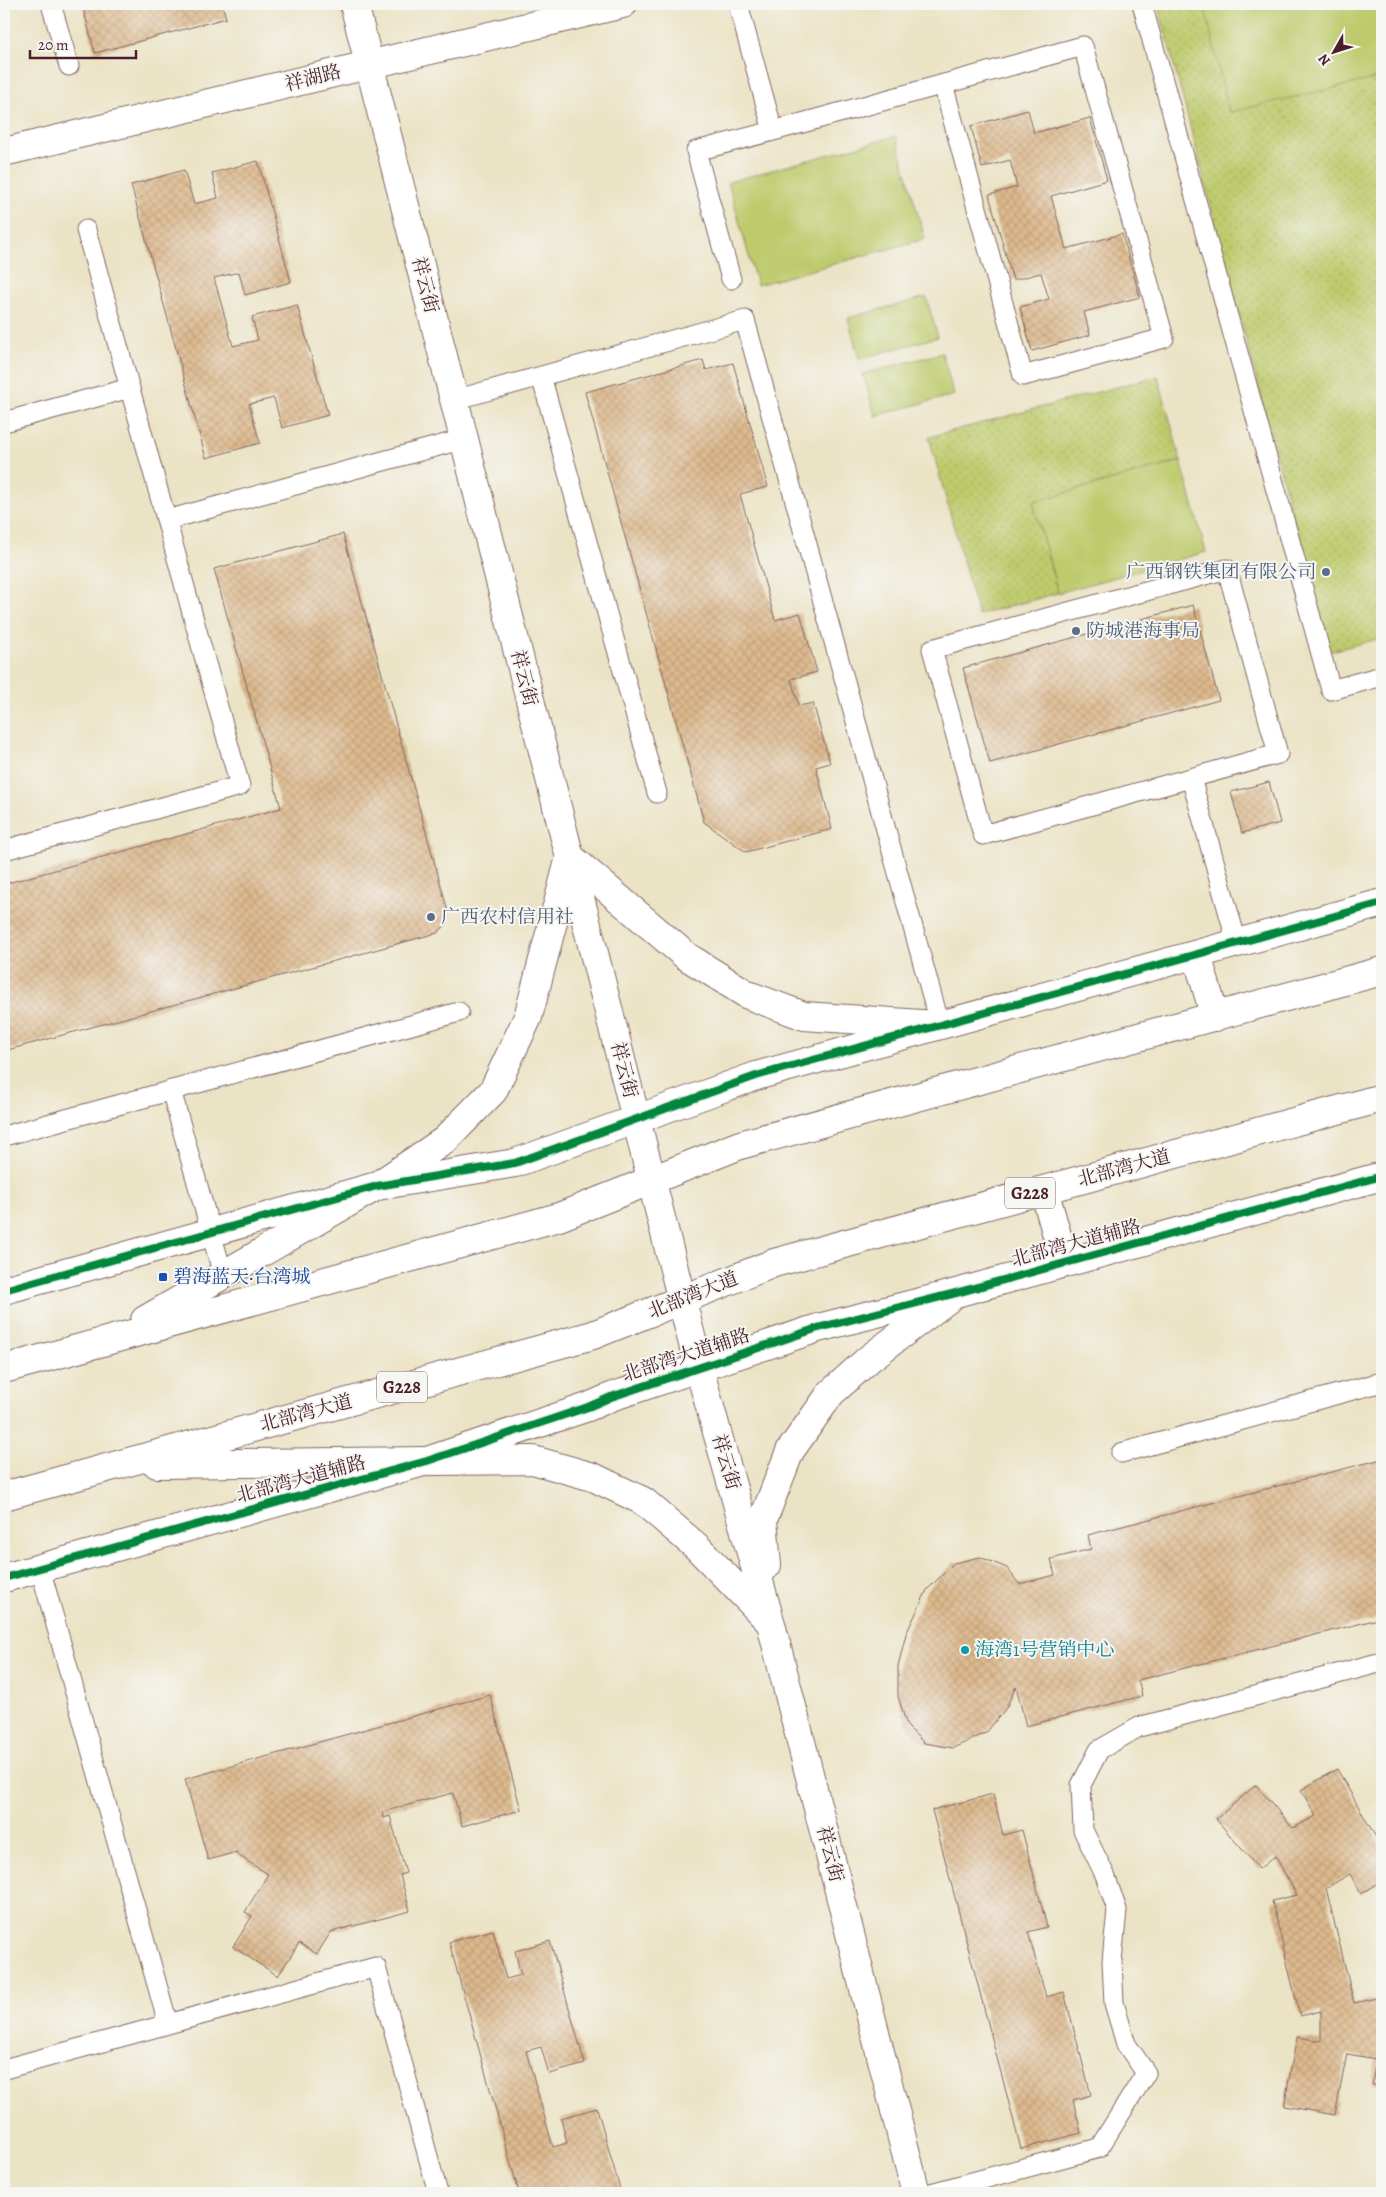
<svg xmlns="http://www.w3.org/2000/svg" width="1386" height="2197" viewBox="0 0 1386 2197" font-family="Alegreya,'Noto Serif SC',serif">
  <defs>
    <pattern id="grass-dots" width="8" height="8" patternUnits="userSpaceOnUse" patternTransform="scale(1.25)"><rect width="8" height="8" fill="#beca6c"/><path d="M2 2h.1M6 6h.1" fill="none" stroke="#a5ad5e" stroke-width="1.8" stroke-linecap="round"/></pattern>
    <pattern id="building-cross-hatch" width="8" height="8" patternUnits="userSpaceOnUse" patternTransform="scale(1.25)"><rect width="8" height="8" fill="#ddba8e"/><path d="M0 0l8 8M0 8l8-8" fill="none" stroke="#bf9f7b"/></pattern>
  </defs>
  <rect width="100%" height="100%" fill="#f6f6f2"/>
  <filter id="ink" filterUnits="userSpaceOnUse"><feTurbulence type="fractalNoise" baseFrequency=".02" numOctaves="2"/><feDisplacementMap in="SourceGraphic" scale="10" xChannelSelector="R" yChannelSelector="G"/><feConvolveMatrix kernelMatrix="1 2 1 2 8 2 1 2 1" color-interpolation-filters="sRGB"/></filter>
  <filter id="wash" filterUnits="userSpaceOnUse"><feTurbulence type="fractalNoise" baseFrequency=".0096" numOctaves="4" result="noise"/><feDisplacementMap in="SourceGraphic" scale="20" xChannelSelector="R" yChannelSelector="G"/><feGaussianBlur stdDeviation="1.12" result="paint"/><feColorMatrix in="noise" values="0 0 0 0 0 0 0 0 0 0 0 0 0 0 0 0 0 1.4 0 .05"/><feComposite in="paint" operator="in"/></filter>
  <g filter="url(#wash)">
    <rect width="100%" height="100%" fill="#ebe3c5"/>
    <!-- grass -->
    <path fill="url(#grass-dots)" stroke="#84744c" d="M 1158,4 L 1382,4 L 1382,638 L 1328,652 Z
      M 1158,376 L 1181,461 L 1033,502 L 1058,593 L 978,615 L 929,437 Z"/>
    <!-- garden -->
    <path fill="#beca6c" stroke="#84744c" d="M 1204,4 L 1382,4 L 1382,77 L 1229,112 Z
      M 896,136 L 925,239 L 757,285 L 728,182 Z
      M 926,297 L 938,337 L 859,359 L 848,318 Z
      M 942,353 L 954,395 L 875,416 L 863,374 Z
      M 1181,461 L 1206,552 L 1058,593 L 1033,502 Z"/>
    <g id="blocks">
      <!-- building -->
      <path fill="url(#building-cross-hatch)" d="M 82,4 L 222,4 L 226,18 L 95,53 Z
        M 1028,110 L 1034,133 L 1090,118 L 1107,180 L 1051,196 L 1066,249 L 1122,234 L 1140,297 L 1084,312 L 1090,335 L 1032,351 L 1020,307 L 1049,299 L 1041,273 L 1013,280 L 989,195 L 1017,187 L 1010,160 L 982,168 L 971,126 Z
        M 258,161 L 291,282 L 245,295 L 239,272 L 214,278 L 233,346 L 258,340 L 252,317 L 297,305 L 328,415 L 282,428 L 274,398 L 249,404 L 260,443 L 206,458 L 131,185 L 184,170 L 194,204 L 218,198 L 212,173 Z
        M 703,360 L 706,370 L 733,363 L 768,487 L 740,494 L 775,620 L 800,613 L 817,672 L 791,679 L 799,706 L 813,703 L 830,763 L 816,767 L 832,829 L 746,852 L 704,822 L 585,392 Z
        M 343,534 L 448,911 L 447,924 L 437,933 L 4,1051 L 4,884 L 281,808 L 214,569 Z
        M 1193,605 L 1219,700 L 990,763 L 963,668 Z
        M 1269,782 L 1280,823 L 1242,833 L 1231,792 Z
        M 1382,1459 L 1382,1618 L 1138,1680 L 1142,1696 L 1026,1726 L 1016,1686 L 1006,1708 L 986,1733 L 953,1748 L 924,1743 L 907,1726 L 898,1696 L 898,1666 L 906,1634 L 927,1590 L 954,1563 L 980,1557 L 1007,1568 L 1019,1584 L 1055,1575 L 1051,1559 L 1091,1549 L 1088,1535 Z
        M 490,1695 L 521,1810 L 462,1826 L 453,1793 L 382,1812 L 384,1818 L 390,1816 L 406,1873 L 400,1875 L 410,1911 L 331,1932 L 317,1954 L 299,1943 L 278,1976 L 233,1947 L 252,1916 L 245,1912 L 268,1874 L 236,1854 L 237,1852 L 208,1860 L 185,1779 Z
        M 1337,1769 L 1382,1848 L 1382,1881 L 1361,1894 L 1350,1874 L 1326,1888 L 1354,2003 L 1378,1998 L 1379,1978 L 1382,1978 L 1382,2085 L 1372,2085 L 1376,2059 L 1347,2054 L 1335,2115 L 1284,2106 L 1297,2037 L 1321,2041 L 1321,2011 L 1300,2016 L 1272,1901 L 1297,1895 L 1275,1856 L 1259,1869 L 1216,1819 L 1256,1785 L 1293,1828 L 1316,1816 L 1301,1790 Z
        M 993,1794 L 1003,1835 L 1022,1830 L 1047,1927 L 1028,1932 L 1046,1997 L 1064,1992 L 1091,2095 L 1073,2100 L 1081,2133 L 1021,2149 L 932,1810 Z
        M 493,1930 L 506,1979 L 521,1975 L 515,1951 L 550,1941 L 585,2064 L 549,2074 L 541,2047 L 526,2051 L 553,2147 L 567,2143 L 561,2118 L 597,2108 L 621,2193 L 519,2193 L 449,1942 Z"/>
    </g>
  </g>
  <g filter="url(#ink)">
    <use href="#blocks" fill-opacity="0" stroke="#826461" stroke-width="1"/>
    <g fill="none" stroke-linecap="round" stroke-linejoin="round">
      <defs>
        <path id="service" d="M 51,4 L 69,66
          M 1142,4 L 1331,690 L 1382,676
          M 773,131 L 1083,46 L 1164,338 L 1023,376 L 943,84
          M 731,279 L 696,151 L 773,131 L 738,4
          M 541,376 L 657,793
          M 454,400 L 745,320 L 940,1025
          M 4,422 L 130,388
          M 167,520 L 464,439
          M 1227,569 L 1278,754 L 983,835 L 932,649 Z
          M 1191,778 L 1237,943
          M 4,850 L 240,786 L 86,230
          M 171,1090 L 223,1275
          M 4,1136 L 459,1012
          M 1121,1453 L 1382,1382
          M 40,1568 L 168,2024
          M 4,2069 L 376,1967 L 438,2193
          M 931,2193 L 1099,2148 L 1146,2073 L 1126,2044 L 1114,2003 L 1112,1961 L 1117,1910 L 1105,1875 L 1083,1830 L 1081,1785 L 1099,1750 L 1139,1727 L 1382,1662"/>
        <path id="minor" d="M 4,152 L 623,4"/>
        <path id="tertiary" d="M 354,4 L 699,1368 L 771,1624 L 916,2193
          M 377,1186 L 445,1140 L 493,1091 L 528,1017 L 570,857 L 686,956 L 748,995 L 804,1016 L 936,1025
          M 433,1461 L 533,1460 L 593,1477 L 643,1501 L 697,1547 L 769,1621
          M 767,1565 L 763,1520 L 790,1451 L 831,1393 L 870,1358 L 956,1293"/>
        <path id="secondary" d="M 4,1290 L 377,1186 L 515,1163 L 756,1076 L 1382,903
          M 4,1578 L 427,1461 L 588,1407 L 611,1397 L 818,1328 L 956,1293 L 1382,1176"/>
        <path id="trunk" d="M 1197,955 L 1215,1017
          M 1044,1190 L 1065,1263
          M 145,1320 L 377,1186
          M 4,1369 L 559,1217 L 740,1145 L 1382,971
          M 157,1464 L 427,1461
          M 4,1496 L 593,1335 L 774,1263 L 1382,1098"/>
      </defs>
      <!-- service casing -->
      <use href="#service" stroke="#826461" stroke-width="21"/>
      <!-- minor casing -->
      <use href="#minor" stroke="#826461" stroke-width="30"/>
      <!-- tertiary casing -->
      <use href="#tertiary" stroke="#826461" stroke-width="30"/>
      <!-- secondary casing -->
      <use href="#secondary" stroke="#826461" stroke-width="30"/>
      <!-- trunk casing -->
      <use href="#trunk" stroke="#826461" stroke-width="30"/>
      <!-- service -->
      <use href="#service" stroke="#fff" stroke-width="19"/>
      <!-- minor -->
      <use href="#minor" stroke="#fff" stroke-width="28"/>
      <!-- tertiary -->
      <use href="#tertiary" stroke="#fff" stroke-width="28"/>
      <!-- secondary -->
      <use href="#secondary" stroke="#fff" stroke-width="28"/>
      <!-- trunk -->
      <use href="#trunk" stroke="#fff" stroke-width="28"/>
      <defs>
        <path id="cycleway" d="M 4,1290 L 377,1186 L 515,1163 L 756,1076 L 1382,903
          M 4,1578 L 427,1461 L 588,1407 L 611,1397 L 818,1328 L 956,1293 L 1382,1176"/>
      </defs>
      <!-- cycleway casing -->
      <use href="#cycleway" stroke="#f6f6f2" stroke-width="11"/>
      <!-- cycleway -->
      <use href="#cycleway" stroke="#00873e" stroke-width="8"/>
    </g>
  </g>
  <!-- markers -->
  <g fill="#5c6f8a" stroke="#f6f6f2" stroke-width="2">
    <circle cx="1326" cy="572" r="5"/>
    <circle cx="1076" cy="631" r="5"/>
    <circle cx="431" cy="917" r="5"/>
  </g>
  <rect fill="#1a4fb4" stroke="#f6f6f2" stroke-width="2" x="158" y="1272" width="10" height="10" rx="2.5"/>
  <circle fill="#0f9aa8" stroke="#f6f6f2" stroke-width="2" cx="965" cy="1650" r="5"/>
  <g text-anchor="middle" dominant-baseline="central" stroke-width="4" stroke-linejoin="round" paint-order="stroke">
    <!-- shield labels -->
    <g fill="#f6f6f2" stroke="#7e6067" stroke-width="1">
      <rect x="1005" y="1177.5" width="50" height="31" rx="4"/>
      <rect x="377" y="1371.5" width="50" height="31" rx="4"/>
    </g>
    <g font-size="18" font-weight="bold" fill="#4a1f2b">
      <text x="1030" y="1193">G228</text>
      <text x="402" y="1387">G228</text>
    </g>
    <!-- street labels -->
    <g font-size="19" fill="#4a1f2b" stroke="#f6f6f2">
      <text transform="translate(313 78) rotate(-14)">祥湖路</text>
      <text transform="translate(425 285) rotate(76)">祥云街</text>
      <text transform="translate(524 678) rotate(76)">祥云街</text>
      <text transform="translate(624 1070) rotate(76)">祥云街</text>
      <text transform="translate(1124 1168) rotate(-15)">北部湾大道</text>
      <text transform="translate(1076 1243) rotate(-15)">北部湾大道辅路</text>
      <text transform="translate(693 1295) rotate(-22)">北部湾大道</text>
      <text transform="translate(686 1355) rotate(-18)">北部湾大道辅路</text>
      <text transform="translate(306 1413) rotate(-15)">北部湾大道</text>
      <text transform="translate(726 1462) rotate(74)">祥云街</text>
      <text transform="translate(301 1479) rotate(-15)">北部湾大道辅路</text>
      <text transform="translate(830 1854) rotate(76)">祥云街</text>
    </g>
    <!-- service labels -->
    <g font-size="19" fill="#4e5e75" stroke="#f6f6f2" text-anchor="start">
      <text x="1316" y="572" text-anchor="end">广西钢铁集团有限公司</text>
      <text x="1086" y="631">防城港海事局</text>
      <text x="441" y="917">广西农村信用社</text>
    </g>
    <!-- transit labels -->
    <g font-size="19" fill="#164399" stroke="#f6f6f2" text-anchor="start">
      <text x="173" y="1277">碧海蓝天·台湾城</text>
    </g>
    <!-- culture labels -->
    <g font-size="19" fill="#0d838f" stroke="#f6f6f2" text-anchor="start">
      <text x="975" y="1650">海湾1号营销中心</text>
    </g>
  </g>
  <!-- margin -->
  <rect width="1386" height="2197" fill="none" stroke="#f6f6f2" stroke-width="20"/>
  <!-- north arrow -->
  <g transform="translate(1334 52) rotate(231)" stroke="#f6f6f2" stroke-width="4" paint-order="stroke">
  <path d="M0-4L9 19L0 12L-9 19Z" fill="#4a1f2b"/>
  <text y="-8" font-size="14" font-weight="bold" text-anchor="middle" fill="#4a1f2b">N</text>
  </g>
  <!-- scale -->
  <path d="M30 50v8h106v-8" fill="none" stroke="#4a1f2b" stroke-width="2.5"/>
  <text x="38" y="50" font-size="15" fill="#4a1f2b" stroke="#f6f6f2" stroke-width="4" paint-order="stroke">20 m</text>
</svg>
